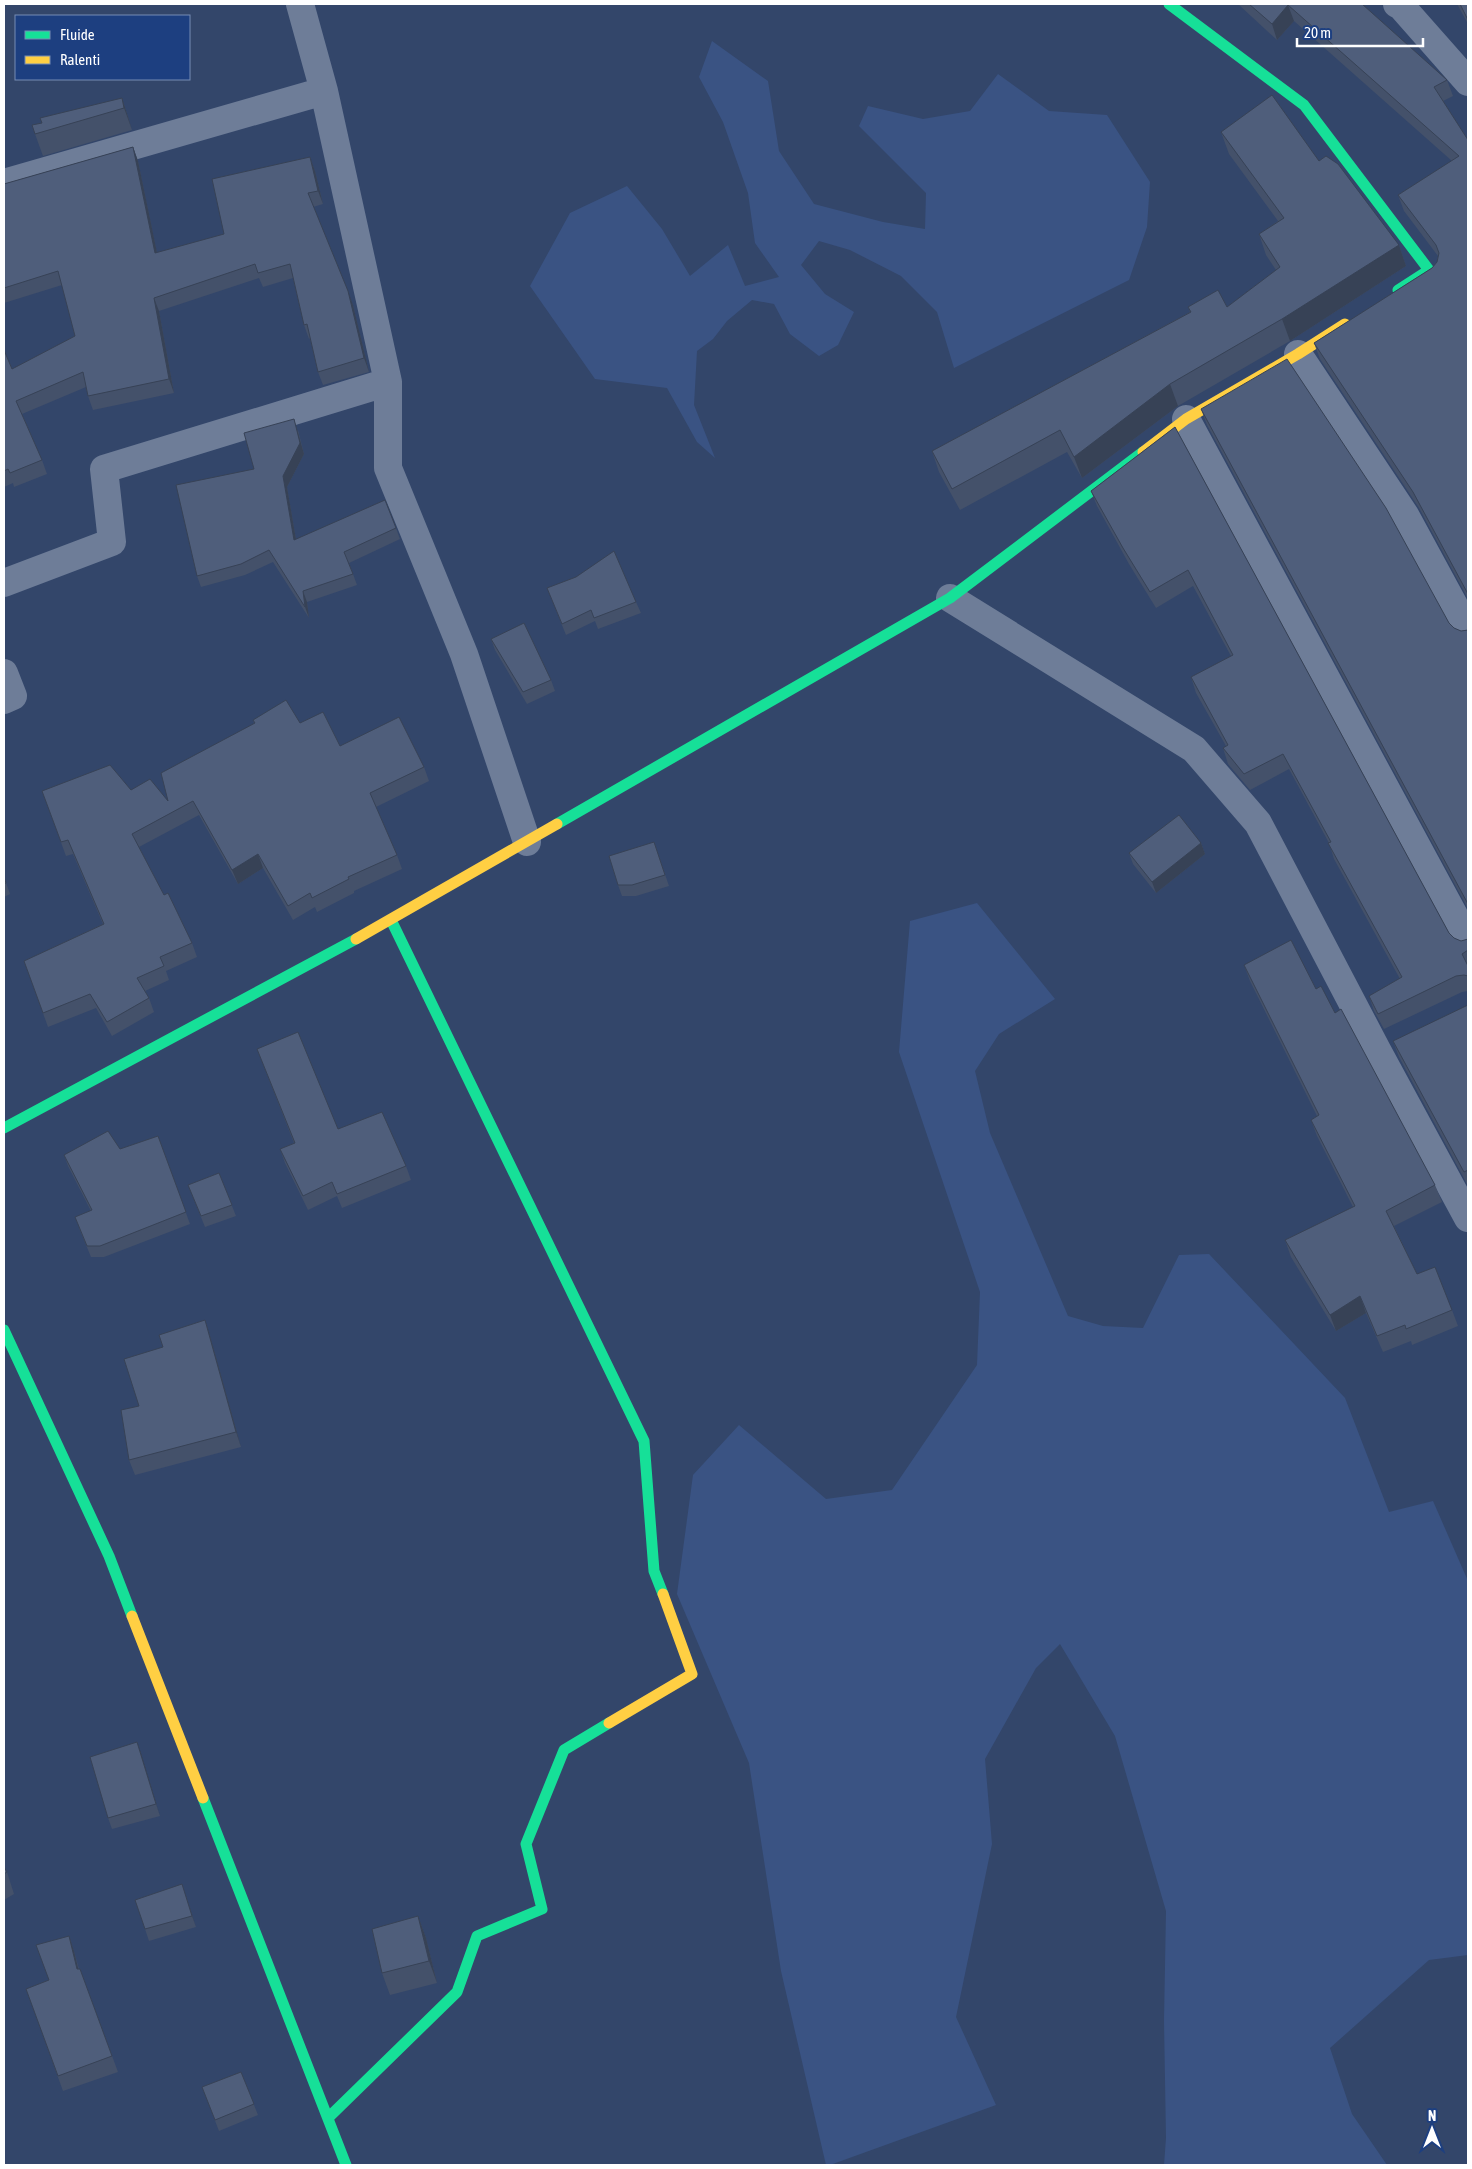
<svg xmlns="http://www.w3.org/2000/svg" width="1472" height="2169" viewBox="0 0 1472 2169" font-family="'Asap Condensed',sans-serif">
  <rect width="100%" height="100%" fill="#33466a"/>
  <!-- water -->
  <path fill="#3a5383" d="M 712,41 L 768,81 L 779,151 L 814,204 L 883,222 L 925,229 L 926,193 L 859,126 L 868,106 L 923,119 L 970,111 L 998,74 L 1049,111 L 1107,115 L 1150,182 L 1147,227 L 1129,280 L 954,368 L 937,312 L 901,276 L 850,250 L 819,241 L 801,265 L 825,294 L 854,312 L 838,345 L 819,356 L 790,334 L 774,304 L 752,300 L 727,321 L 713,339 L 697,351 L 694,405 L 715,458 L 697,442 L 667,388 L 595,379 L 530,286 L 570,213 L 627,186 L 662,229 L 690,276 L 728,245 L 745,286 L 779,277 L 755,243 L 748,193 L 723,122 L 699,77 Z
    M 977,903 L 1055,999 L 999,1034 L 975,1071 L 990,1133 L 1068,1316 L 1103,1326 L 1143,1328 L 1179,1255 L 1209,1254 L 1345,1398 L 1389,1512 L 1433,1501 L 1468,1581 L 1468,1955 L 1429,1960 L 1330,2048 L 1352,2114 L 1387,2165 L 1164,2165 L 1166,2138 L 1164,2021 L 1166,1911 L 1115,1736 L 1060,1644 L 1036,1668 L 985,1759 L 992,1844 L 956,2017 L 996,2105 L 830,2165 L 826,2165 L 781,1971 L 749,1763 L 677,1594 L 693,1475 L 739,1425 L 826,1499 L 892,1490 L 977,1365 L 980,1292 L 899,1052 L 910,921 Z"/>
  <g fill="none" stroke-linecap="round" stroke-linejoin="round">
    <!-- street -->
    <path stroke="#6e7d98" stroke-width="28" d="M 300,4 L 324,91 L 388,382 L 388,468 L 464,654 L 527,842
      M 1397,4 L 1401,6 L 1468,82
      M 4,183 L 324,91
      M 1298,354 L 1405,515 L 1468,631
      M 1186,419 L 1468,941
      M 4,583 L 112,542 L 104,469 L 388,382
      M 950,598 L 1194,749 L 1258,823 L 1377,1050 L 1468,1218
      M 4,673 L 13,696 L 4,700"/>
    <!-- fast -->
    <path stroke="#16e098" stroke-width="11" d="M 1169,4 L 1304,105 L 1429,270 L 1398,290
      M 557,824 L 950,598 L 1143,452
      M 391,920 L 644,1441 L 654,1571 L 663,1594
      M 4,1128 L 356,939
      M 4,1330 L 109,1556 L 132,1616
      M 203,1798 L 346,2165
      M 328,2118 L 457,1992 L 477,1936 L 542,1909 L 526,1844 L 564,1750 L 609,1723"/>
    <!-- slow -->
    <path stroke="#ffcf43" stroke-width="11" d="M 1143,452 L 1186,419 L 1298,354 L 1345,324
      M 356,939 L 557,824
      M 132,1616 L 203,1798
      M 609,1723 L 692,1674 L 663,1594"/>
  </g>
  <!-- wall -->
  <path fill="#44516a" d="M 1238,4 L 1362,4 L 1447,80 L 1453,96 L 1443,101 L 1468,140 L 1468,599 L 1419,508 L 1320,359 L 1314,343 L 1432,268 L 1437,262 L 1438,256 L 1404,211 L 1398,195 L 1452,161 L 1294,21 L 1277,40 Z
    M 1457,4 L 1468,4 L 1468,24 Z
    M 122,98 L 129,120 L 132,130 L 43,156 L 35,134 Z
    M 1221,132 L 1319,161 L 1399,245 L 1406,266 L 1290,341 L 1178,406 L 1082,478 L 1067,452 L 960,510 L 939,472 L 932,451 L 1190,312 L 1188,307 L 1227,307 L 1276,270 L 1266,255 L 1259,234 L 1278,221 L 1229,154 Z
    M 133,147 L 138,161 L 157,253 L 224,234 L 310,157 L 315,171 L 323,204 L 313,207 L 353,305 L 369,372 L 323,385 L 318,372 L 310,338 L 309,339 L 304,325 L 293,278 L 263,287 L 259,278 L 159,311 L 174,393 L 93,410 L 88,396 L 86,387 L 22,414 L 42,460 L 47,474 L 14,487 L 13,483 L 4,487 L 4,350 L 12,369 L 75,336 L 62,285 L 4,303 L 4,184 Z
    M 1201,409 L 1449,623 L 1454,628 L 1461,631 L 1468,630 L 1468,909 L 1207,425 Z
    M 1175,427 L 1449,933 L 1454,938 L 1461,941 L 1468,939 L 1468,991 L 1462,992 L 1384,1029 L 1374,1011 L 1369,996 L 1400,979 L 1334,859 L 1329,843 L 1289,769 L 1250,790 L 1228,764 L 1223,748 L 1226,746 L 1196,693 L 1191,677 L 1231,656 L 1193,586 L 1156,608 L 1129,564 L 1097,506 L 1091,491 Z
    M 298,430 L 304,454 L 287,487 L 296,539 L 396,528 L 400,539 L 349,563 L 357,585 L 307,602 L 309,618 L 273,562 L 245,575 L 201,587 L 197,576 L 254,469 Z
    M 576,577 L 636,602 L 641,613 L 598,629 L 595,621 L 566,635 L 547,588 Z
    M 491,639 L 551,680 L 555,691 L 527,704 L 495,650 Z
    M 253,720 L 300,723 L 340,746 L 424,767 L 429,781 L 376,807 L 397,855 L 402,869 L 354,891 L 354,893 L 317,912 L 315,907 L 293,920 L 263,868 L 238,884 L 199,815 L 139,847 L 164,895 L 192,943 L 197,957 L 166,971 L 169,980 L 145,991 L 149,998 L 154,1012 L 112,1036 L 96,1008 L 48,1027 L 24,961 L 103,924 L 73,854 L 66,856 L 42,791 L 131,790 L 168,801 L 254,723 Z
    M 654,842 L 669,886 L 636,896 L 622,896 L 618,885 Z
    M 1201,843 L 1205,854 L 1156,893 L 1133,864 L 1129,853 Z
    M 4,877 L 10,894 L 4,897 Z
    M 1244,965 L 1316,989 L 1335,1013 L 1435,1185 L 1442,1202 L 1394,1226 L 1417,1274 L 1452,1310 L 1458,1326 L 1412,1345 L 1411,1341 L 1383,1352 L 1366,1313 L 1336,1331 L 1291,1257 L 1285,1240 L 1353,1207 L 1317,1136 L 1311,1120 L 1317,1116 L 1250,981 Z
    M 1468,1005 L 1468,1186 L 1399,1057 L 1393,1041 Z
    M 257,1049 L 338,1129 L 406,1166 L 411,1180 L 342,1208 L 337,1196 L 308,1210 L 285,1163 L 280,1149 L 294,1143 Z
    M 158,1136 L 190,1224 L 104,1257 L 91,1257 L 79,1228 L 91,1211 L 68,1166 L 64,1155 L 120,1149 Z
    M 219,1173 L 236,1216 L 205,1227 L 188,1185 Z
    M 205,1320 L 210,1336 L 241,1447 L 135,1475 L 129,1460 L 163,1347 Z
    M 137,1742 L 160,1816 L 112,1829 L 108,1818 Z
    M 4,1867 L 7,1872 L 14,1894 L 4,1900 Z
    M 186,1896 L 196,1927 L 149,1941 L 145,1929 Z
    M 418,1916 L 426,1938 L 437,1983 L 390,1995 L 382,1973 Z
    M 69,1936 L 74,1951 L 79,1969 L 80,1969 L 118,2072 L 63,2091 L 26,1989 L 49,1980 Z
    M 241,2072 L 258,2115 L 219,2131 L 202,2087 Z"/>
  <!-- shaded-wall -->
  <path fill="#374256" d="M 1288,5 L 1294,21 L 1277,40 L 1272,24 Z
    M 122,98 L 129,120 L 132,130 L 124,108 Z
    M 133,147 L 138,161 L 160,267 L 155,253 Z
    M 310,157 L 315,171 L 323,204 L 318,191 Z
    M 1399,245 L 1406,266 L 1290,341 L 1282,319 Z
    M 348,291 L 353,305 L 369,372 L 364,358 Z
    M 154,298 L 159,311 L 174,393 L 169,379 Z
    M 1170,384 L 1178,406 L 1082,478 L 1074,457 Z
    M 294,419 L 304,454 L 287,487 L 298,551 L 294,540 L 283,476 Z
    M 303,591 L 307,602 L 309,618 L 305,607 Z
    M 1201,843 L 1205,854 L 1156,893 L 1152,882 Z
    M 258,854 L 263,868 L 238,884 L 232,870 Z
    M 1360,1296 L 1366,1313 L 1336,1331 L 1330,1315 Z
    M 205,1320 L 210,1336 L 241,1447 L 236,1432 Z
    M 137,1742 L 141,1753 L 160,1816 L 156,1804 Z
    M 182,1884 L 186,1896 L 196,1927 L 192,1916 Z
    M 418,1916 L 426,1938 L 437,1983 L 429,1961 Z
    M 69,1936 L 74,1951 L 82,1984 L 77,1969 Z"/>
  <!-- building -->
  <path fill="#4f5e7b" stroke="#374256" d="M 1249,4 L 1362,4 L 1447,80 L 1434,87 L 1468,140 L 1468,594 L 1413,492 L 1314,343 L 1432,268 L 1437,262 L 1439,253 L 1436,245 L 1398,195 L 1459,156 L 1288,5 L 1272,24 Z
    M 1460,4 L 1468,4 L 1468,20 Z
    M 1272,95 L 1319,161 L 1326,156 L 1338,164 L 1399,245 L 1282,319 L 1170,384 L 1074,457 L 1060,430 L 952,489 L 932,451 L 1191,312 L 1188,307 L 1218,290 L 1227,307 L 1280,267 L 1259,234 L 1284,218 L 1221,132 Z
    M 122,98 L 124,108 L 35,134 L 32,125 L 42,123 L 40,118 Z
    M 133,147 L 155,253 L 224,234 L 212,179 L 310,157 L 318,191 L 308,193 L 348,291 L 364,358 L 318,372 L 307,324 L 304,325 L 290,264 L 258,273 L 255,264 L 154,298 L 169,379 L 88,396 L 83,372 L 16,401 L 42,460 L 10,473 L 8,469 L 4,471 L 4,350 L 12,369 L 75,336 L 58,271 L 4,288 L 4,184 Z
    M 1287,359 L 1386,508 L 1449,623 L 1454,628 L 1461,631 L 1468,630 L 1468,904 L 1201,409 Z
    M 294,419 L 300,443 L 283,476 L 294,540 L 385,500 L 396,528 L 344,552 L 353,574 L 303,591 L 305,607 L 269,550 L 241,564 L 197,576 L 176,485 L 254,469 L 244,433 Z
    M 1175,427 L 1449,933 L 1454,938 L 1461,941 L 1468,939 L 1468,950 L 1462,954 L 1468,966 L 1468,976 L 1464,975 L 1456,976 L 1378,1014 L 1369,996 L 1402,977 L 1328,843 L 1331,842 L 1283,754 L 1244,774 L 1223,748 L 1228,745 L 1191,677 L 1233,655 L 1188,570 L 1150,592 L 1123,548 L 1091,491 Z
    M 614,551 L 636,602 L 594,618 L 591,610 L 562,624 L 547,588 L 576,577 Z
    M 524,623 L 551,680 L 523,692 L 491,639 Z
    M 286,700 L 300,723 L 323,712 L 340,746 L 399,717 L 424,767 L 370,793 L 397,855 L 348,877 L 349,879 L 312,898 L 310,893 L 288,906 L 258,854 L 232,870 L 193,801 L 132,834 L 164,895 L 168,893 L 192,943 L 160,957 L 164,966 L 137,978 L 149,998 L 107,1022 L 90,994 L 43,1013 L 24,961 L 104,924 L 68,840 L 61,842 L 42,791 L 110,765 L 131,790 L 150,779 L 168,801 L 161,773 L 255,723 L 253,720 Z
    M 1179,815 L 1201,843 L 1152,882 L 1129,853 Z
    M 654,842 L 665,875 L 632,885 L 618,885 L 609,856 Z
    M 4,877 L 6,883 L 4,884 Z
    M 1291,940 L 1316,989 L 1321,986 L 1335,1013 L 1341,1009 L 1435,1185 L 1386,1211 L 1417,1274 L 1435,1267 L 1452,1310 L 1406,1329 L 1405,1325 L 1377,1336 L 1360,1296 L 1330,1315 L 1285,1240 L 1355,1206 L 1311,1120 L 1319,1115 L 1244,965 Z
    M 1468,1005 L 1468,1170 L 1464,1172 L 1393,1041 Z
    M 298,1032 L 338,1129 L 382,1112 L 406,1166 L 337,1194 L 332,1182 L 303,1196 L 280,1149 L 295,1143 L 257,1049 Z
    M 108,1131 L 120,1149 L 158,1136 L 186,1212 L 100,1246 L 87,1246 L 75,1217 L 92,1210 L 64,1155 Z
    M 219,1173 L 232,1205 L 201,1216 L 188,1185 Z
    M 205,1320 L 236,1432 L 129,1460 L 121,1410 L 139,1406 L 124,1359 L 163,1347 L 159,1335 Z
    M 137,1742 L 156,1804 L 108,1818 L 90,1757 Z
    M 4,1867 L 7,1872 L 4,1874 Z
    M 182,1884 L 192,1916 L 145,1929 L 135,1900 Z
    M 418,1916 L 429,1961 L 382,1973 L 372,1929 Z
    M 69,1936 L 77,1969 L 80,1969 L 112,2056 L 58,2076 L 26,1989 L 49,1980 L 36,1945 Z
    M 241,2072 L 254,2104 L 215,2120 L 202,2087 Z"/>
  <!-- border -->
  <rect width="1472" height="2169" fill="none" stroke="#ffffff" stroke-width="10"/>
  <!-- legend -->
  <rect x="15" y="15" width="175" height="65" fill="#1d3f80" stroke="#778cb3"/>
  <rect x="25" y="31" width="25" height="8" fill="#16e098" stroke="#778cb3"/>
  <text x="60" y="40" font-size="15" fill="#ffffff">Fluide</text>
  <rect x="25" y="56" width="25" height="8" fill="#ffcf43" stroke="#778cb3"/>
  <text x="60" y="65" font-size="15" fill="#ffffff">Ralenti</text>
  <!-- north arrow -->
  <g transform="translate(1432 2129)" stroke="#1d3f80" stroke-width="4" paint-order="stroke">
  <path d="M0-4L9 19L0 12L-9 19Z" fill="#ffffff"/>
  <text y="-8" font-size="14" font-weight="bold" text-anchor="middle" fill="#ffffff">N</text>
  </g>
  <!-- scale -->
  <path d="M1297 38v8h126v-8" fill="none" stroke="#ffffff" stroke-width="2.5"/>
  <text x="1304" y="38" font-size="15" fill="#ffffff" stroke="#1d3f80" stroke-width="4" paint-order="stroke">20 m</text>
</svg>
